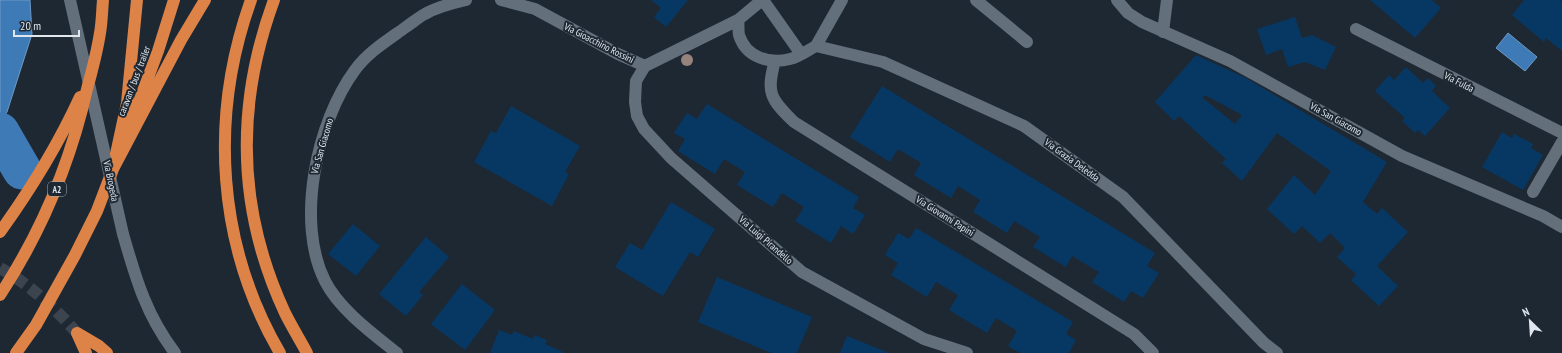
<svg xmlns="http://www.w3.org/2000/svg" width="1562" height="353" viewBox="0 0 1562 353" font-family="'PT Sans Narrow',sans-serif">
  <rect width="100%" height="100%" fill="#1e2833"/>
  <!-- water -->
  <path fill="#3e7ab6" stroke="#6e9ac6" d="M 0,0 L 30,0 L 32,34 L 7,112 L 0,122 Z
    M 1508,33 L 1537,57 L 1525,71 L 1496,48 Z"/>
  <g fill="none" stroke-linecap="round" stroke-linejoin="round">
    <!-- river -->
    <path stroke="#3e7ab6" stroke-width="39" d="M 0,132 L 22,170"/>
  </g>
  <!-- building -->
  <path fill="#073863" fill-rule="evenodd" d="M 651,0 L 688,0 L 666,27 L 654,17 L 661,8 Z
    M 1370,0 L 1432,0 L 1441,8 L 1415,38 Z
    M 1524,0 L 1560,0 L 1562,2 L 1562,51 L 1546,38 L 1544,42 L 1512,15 Z
    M 1295,17 L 1302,38 L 1312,35 L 1336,47 L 1325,70 L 1305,62 L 1288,67 L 1282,49 L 1266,55 L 1257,29 Z
    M 1196,55 L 1246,78 L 1387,162 L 1363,202 L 1377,214 L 1382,208 L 1408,232 L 1377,266 L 1398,286 L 1379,306 L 1351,280 L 1356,274 L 1337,257 L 1345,248 L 1330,233 L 1320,243 L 1302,226 L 1294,234 L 1267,209 L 1294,175 L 1315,195 L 1331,171 L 1277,133 L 1242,181 L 1222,163 L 1226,159 L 1179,116 L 1174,121 L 1155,102 ZM 1205,95 L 1242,115 L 1235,124 L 1203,98 Z
    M 1406,67 L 1423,83 L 1428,78 L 1436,86 L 1432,91 L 1450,108 L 1425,136 L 1418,130 L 1415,133 L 1402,121 L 1405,118 L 1375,91 L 1389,75 L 1394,80 Z
    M 882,86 L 1155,253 L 1147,266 L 1159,273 L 1143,298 L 1131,291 L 1124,302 L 1092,282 L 1099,272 L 1072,256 L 1066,267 L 1033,247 L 1040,237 L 1014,221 L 1007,233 L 973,212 L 980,200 L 958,186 L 951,198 L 914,175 L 921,163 L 898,149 L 890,162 L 850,137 Z
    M 707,104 L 859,197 L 853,208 L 865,215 L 853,234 L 841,226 L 831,243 L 795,221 L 804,207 L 782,193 L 773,207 L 737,185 L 745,172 L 724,159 L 715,174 L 678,151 L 685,139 L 674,133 L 687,113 L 697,119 Z
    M 511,106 L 580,146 L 565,172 L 569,174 L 552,206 L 474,162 L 491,131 L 496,133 Z
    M 1502,132 L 1512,138 L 1514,134 L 1533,144 L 1531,148 L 1543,155 L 1523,190 L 1482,167 Z
    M 671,202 L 715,229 L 698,257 L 690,252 L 663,296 L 615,267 L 630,243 L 642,250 Z
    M 353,224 L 380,246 L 356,276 L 328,254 Z
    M 916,228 L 1073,322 L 1066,334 L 1076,340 L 1069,353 L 1020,353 L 1008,346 L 1017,331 L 996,318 L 987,333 L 949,310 L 958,295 L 936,282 L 927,297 L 891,275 L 898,263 L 885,255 L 898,233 L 909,239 Z
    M 426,237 L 449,257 L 419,292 L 423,295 L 406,316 L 379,294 Z
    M 717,277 L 812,317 L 797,353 L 771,353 L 698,322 Z
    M 462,284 L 495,310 L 465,350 L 431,324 Z
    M 499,330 L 512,335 L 514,331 L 533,339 L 534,335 L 547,340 L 545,344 L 563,352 L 563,353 L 490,353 Z
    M 847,336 L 889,353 L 840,353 Z"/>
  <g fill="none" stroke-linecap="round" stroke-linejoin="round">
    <!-- highway-tunnel -->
    <path stroke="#3b444f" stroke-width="12" stroke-dasharray="12 6" stroke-linecap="butt" d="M 0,268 C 29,284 55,308 77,333"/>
    <!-- minor -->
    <path stroke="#636f7b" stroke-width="12" d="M 70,0 L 123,234 C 136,279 146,315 175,353
      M 501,0 L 535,9 L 618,54 L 645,66 L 738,20
      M 762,0 L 738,20 C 739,25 738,31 739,35 C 746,58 770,64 790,59 C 799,57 808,50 816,46
      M 763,0 L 801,54
      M 976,0 L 1027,42
      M 1117,0 L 1128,13 L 1142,22 L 1230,61 L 1402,156 L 1543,216 L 1562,227
      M 1356,29 L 1562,133
      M 1163,32 L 1167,0
      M 816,46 L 883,62 L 1024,126 L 1123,197 L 1264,343 L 1277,353
      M 816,46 L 842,0
      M 775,61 C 766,92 770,99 794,122 L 1134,334 L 1153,353
      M 645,66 L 636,81 L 635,102 L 637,116 L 644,129 L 671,158 L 802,272 L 924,339 L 967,353
      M 1533,192 L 1562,142
      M 397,353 C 372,333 339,309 325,281 C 295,222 317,121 355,70 C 368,52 388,40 406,27 C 412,23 419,17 425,14 C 437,7 453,3 466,0"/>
    <!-- highway -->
    <path stroke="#dd8347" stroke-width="12" d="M 251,0 C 209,117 217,245 280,353
      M 274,0 C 235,106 237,210 285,313 C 292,327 300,340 307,353
      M 131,123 L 158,51 L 174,0
      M 116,154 L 127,103 L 137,0
      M 0,232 C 31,189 58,145 80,97
      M 0,295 C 42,231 70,164 87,89 C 92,71 97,52 100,33 C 102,22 102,11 103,0
      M 77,333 L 99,346 L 107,353
      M 77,333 L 86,353
      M 16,353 L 36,325 L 75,255 L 97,211 L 113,169 L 181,40 L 205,0"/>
  </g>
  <!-- trees -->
  <circle fill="#96847c" cx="687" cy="60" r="6"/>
  <g text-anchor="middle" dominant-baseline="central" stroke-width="4" stroke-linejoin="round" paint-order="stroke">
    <!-- shield labels -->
    <rect fill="#1e2833" stroke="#a5adb5" stroke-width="1" x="48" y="182" width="18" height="14" rx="3"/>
    <g font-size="9" font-weight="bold" fill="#dfe6ed">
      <text x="57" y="189">A2</text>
    </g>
    <!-- street labels -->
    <g font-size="10" fill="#dfe6ed" stroke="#1e2833">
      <text transform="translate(599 43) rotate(27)">Via Gioacchino Rossini</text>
      <text transform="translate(134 81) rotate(-69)">caravan / bus / trailer</text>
      <text transform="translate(1459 82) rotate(27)">Via Fulda</text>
      <text transform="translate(1336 119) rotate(29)">Via San Giacomo</text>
      <text transform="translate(322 146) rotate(-74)">Via San Giacomo</text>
      <text transform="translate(1072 160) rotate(36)">Via Grazia Deledda</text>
      <text transform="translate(111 181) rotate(78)">Via Brogeda</text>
      <text transform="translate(945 216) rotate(32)">Via Giovanni Papini</text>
      <text transform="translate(766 240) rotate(41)">Via Luigi Pirandello</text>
    </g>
  </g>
  <!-- north arrow -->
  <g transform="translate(1530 321) rotate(335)" stroke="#1e2833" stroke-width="3" paint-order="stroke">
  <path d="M0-3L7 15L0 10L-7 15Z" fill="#dfe6ed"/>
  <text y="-6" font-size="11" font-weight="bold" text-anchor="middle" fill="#dfe6ed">N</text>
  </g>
  <!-- scale -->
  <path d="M14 30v6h65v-6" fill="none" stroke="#dfe6ed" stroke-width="2"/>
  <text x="20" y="30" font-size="12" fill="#dfe6ed" stroke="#1e2833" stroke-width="3" paint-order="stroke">20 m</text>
</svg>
